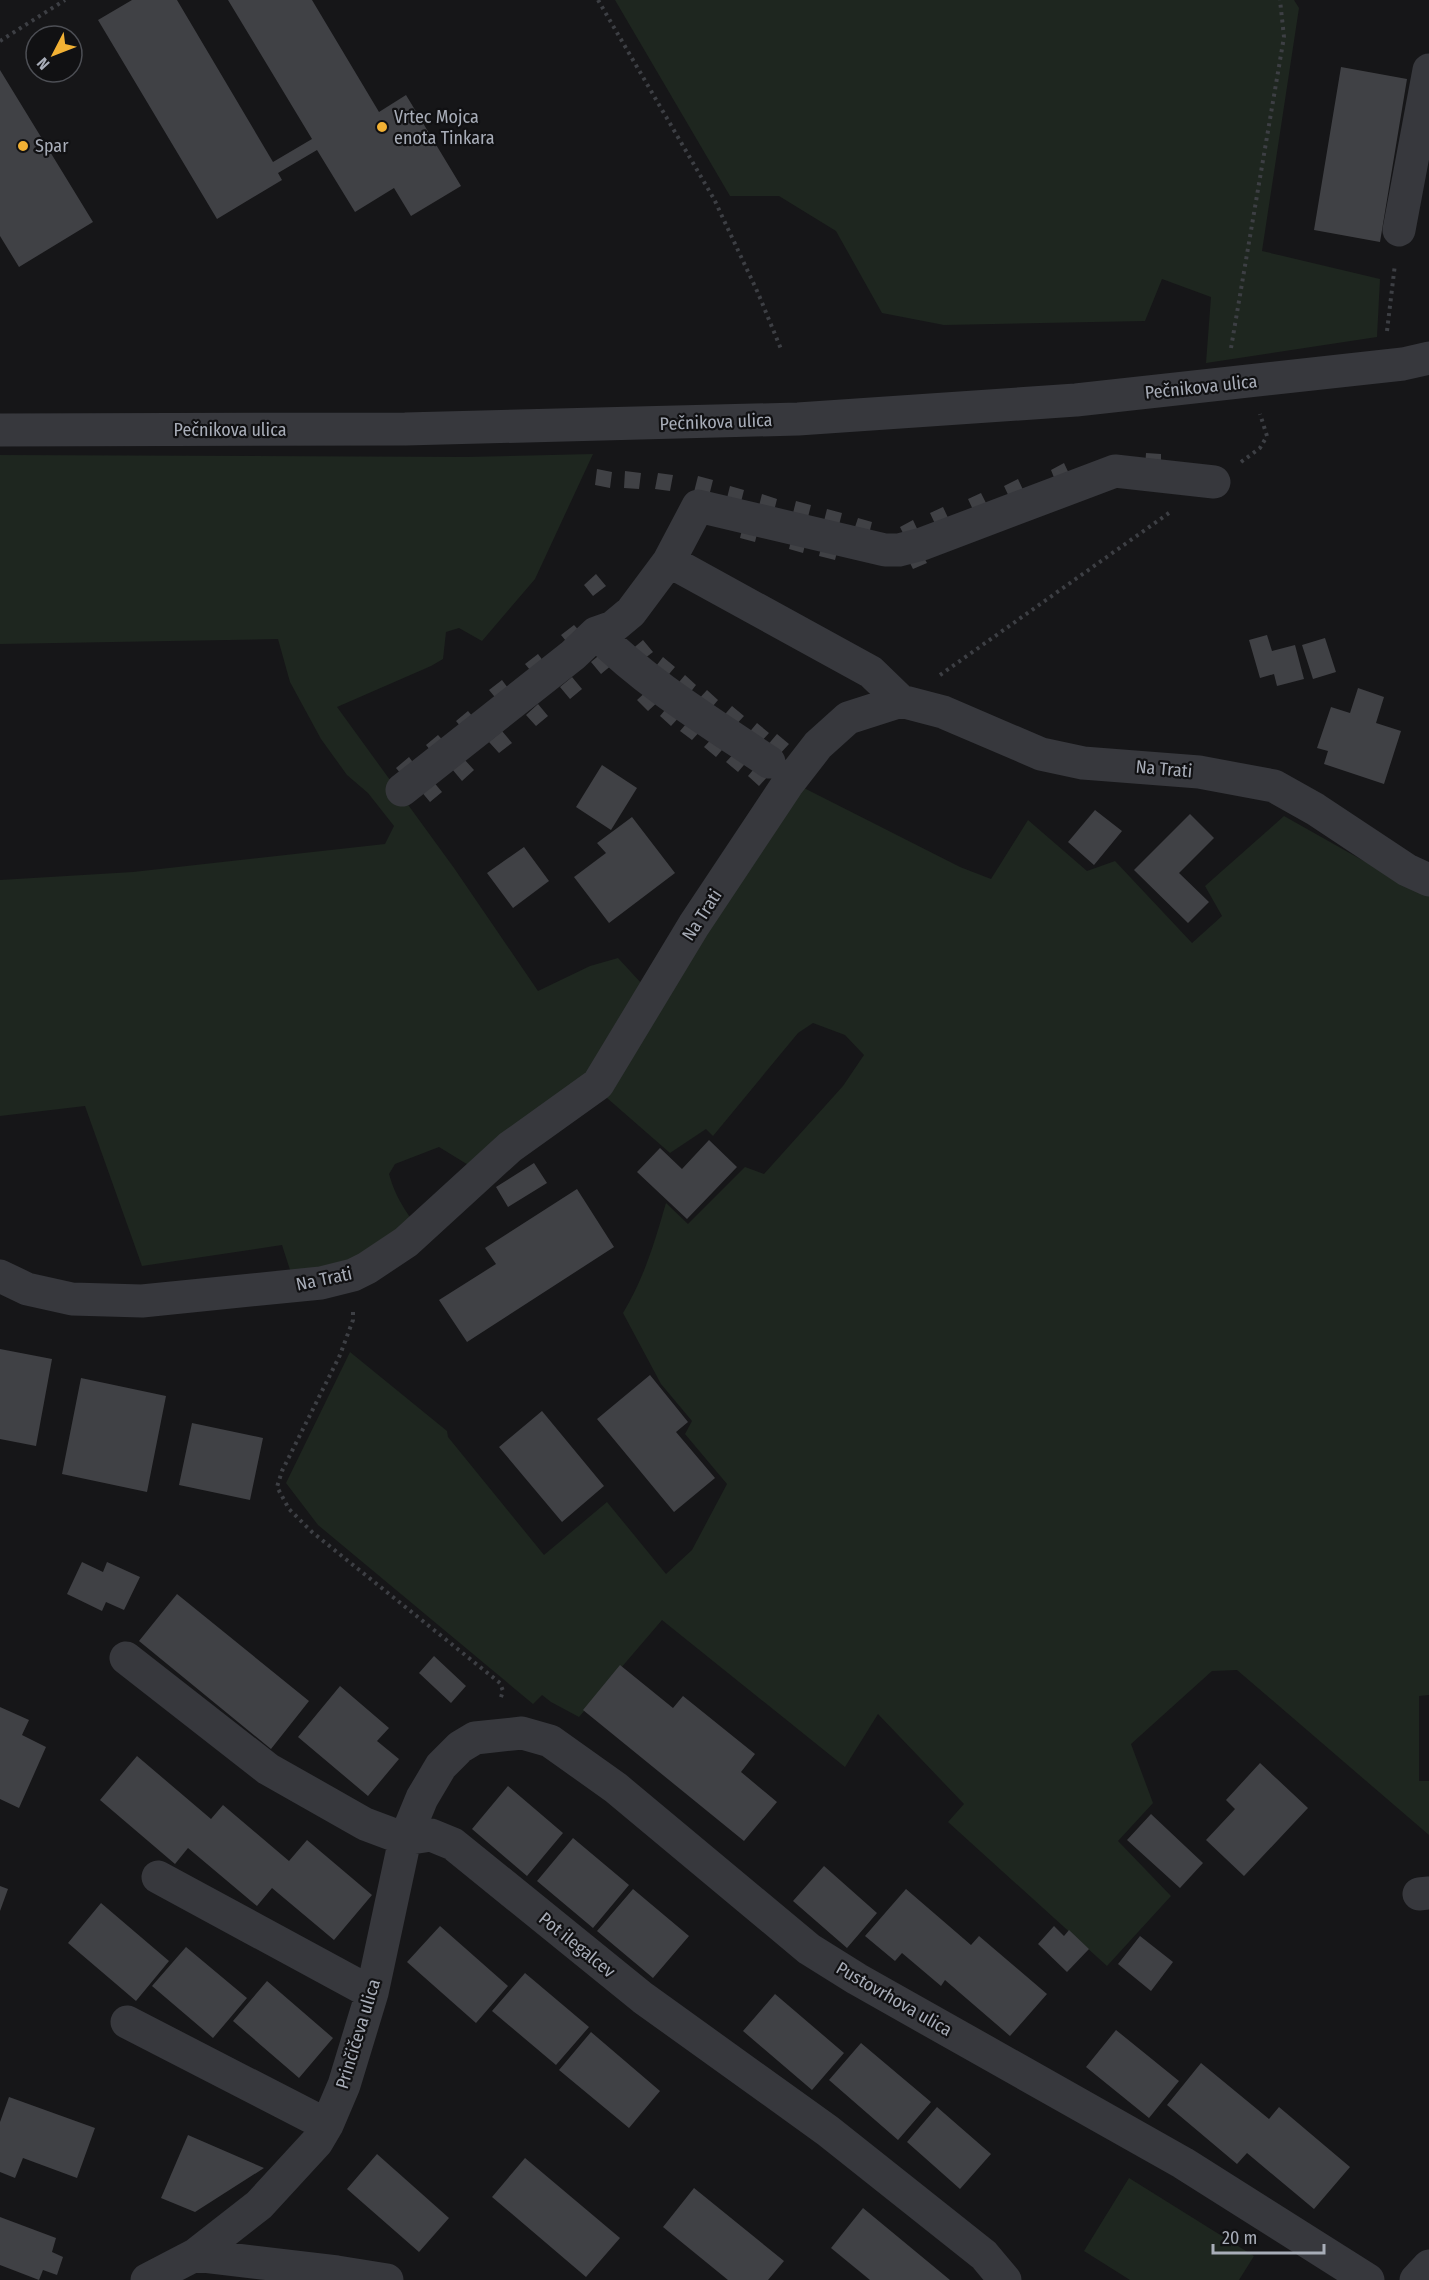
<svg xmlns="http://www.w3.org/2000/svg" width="1429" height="2280" viewBox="0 0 1429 2280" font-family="'Fira Sans Condensed',sans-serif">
  <rect width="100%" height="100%" fill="#161618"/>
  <!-- green -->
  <path fill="#1e261f" d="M 615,0 L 1294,0 L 1299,8 L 1262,251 L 1380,279 L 1377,337 L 1206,363 L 1211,297 L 1162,279 L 1145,321 L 944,325 L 882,313 L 836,231 L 779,196 L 730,196 Z
    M 593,454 L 535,579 L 482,641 L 459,628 L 446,632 L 443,659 L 431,666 L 337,707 L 454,868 L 538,991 L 590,966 L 618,958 L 642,984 L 603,1060 L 470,1166 L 439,1147 L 395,1164 L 389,1174 C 394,1192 401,1205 413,1221 L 351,1261 L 292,1276 L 282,1245 L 142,1266 L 85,1106 L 0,1116 L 0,880 L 133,872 L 385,844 L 394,826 L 368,793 L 347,775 L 321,739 L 290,682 L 278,639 L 0,644 L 0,455 L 466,457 Z
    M 802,787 L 960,867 L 991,879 L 1028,820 L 1087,871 L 1115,861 L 1192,943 L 1222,916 L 1205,886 L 1284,816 L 1362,860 L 1429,892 L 1429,1695 L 1419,1696 L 1419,1781 L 1429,1781 L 1429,1835 L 1237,1670 L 1212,1671 L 1131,1744 L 1153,1803 L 1118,1841 L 1171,1896 L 1107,1966 L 948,1822 L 964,1804 L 878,1714 L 845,1767 L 662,1620 L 579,1717 L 551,1702 L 542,1695 L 533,1704 L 318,1525 L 286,1483 L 350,1352 L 447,1431 L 448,1437 L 544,1555 L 607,1502 L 666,1574 L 692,1550 L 727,1484 L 685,1434 L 692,1421 L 661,1384 L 623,1313 C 645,1276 654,1244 666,1203 L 688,1224 L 745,1167 L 764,1174 L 843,1086 L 864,1055 L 845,1035 L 813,1023 L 798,1033 L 713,1136 L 706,1129 L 670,1153 L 607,1098 L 741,874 Z
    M 1129,2178 L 1254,2256 L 1239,2280 L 1130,2280 L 1084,2251 Z"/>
  <!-- building -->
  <path fill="#404145" d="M 132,0 L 177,0 L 273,162 L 312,139 L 228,0 L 312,0 L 379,112 L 406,95 L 461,186 L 411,216 L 394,188 L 355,212 L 317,150 L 278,173 L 282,180 L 217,219 L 98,20 Z
    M 1341,67 L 1407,79 L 1380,242 L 1314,230 Z
    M 0,70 L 93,222 L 19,267 L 0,236 Z
    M 1146,453 L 1161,454 L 1161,470 L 1145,469 Z
    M 1064,463 L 1071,478 L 1057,485 L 1051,470 Z
    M 597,469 L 612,472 L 610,488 L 595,485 Z
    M 625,471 L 641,473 L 639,489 L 624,488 Z
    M 658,473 L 673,475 L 670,491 L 655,489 Z
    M 698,476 L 713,480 L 709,496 L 694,492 Z
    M 1018,479 L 1025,494 L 1011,501 L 1004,486 Z
    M 730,486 L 744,490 L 740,506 L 726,502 Z
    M 981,493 L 988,507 L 975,514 L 968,499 Z
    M 762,494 L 777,499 L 773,515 L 758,510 Z
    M 796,501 L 811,505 L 807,521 L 792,517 Z
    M 943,507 L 950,522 L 937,528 L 930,513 Z
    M 827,509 L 842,513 L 838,529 L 823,525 Z
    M 858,518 L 872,522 L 868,538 L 853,533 Z
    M 913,520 L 920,535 L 907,541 L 900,527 Z
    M 744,522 L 759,526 L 755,542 L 740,538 Z
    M 793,533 L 807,537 L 803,553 L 789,549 Z
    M 823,540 L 839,544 L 835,560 L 819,556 Z
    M 919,548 L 927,563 L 913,569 L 906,555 Z
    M 596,574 L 606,586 L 593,596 L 584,585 Z
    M 574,625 L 584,636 L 571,647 L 561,635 Z
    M 1267,635 L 1272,651 L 1295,645 L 1304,679 L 1277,686 L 1274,674 L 1260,678 L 1249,640 Z
    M 1325,638 L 1336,672 L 1313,679 L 1302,645 Z
    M 643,640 L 653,652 L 640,662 L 630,651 Z
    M 603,652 L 613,664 L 601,674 L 591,662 Z
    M 538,654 L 547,666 L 535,676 L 525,664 Z
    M 663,657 L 675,667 L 664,680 L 653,670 Z
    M 685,675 L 696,685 L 686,698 L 674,688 Z
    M 572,677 L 582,689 L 570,699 L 560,687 Z
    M 502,680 L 511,692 L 499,702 L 489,690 Z
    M 1358,688 L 1384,697 L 1376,723 L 1401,731 L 1384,784 L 1324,764 L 1328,751 L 1317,748 L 1331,707 L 1350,713 Z
    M 649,689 L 660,700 L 648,711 L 637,700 Z
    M 707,690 L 718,700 L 708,712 L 696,702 Z
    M 538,704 L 548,716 L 536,726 L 526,715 Z
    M 670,704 L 682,714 L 671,726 L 660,716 Z
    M 732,706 L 744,716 L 733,728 L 721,719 Z
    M 468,711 L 478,723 L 466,733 L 456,721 Z
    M 691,718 L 703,728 L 692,740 L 680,731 Z
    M 757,723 L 769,733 L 758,745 L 747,735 Z
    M 502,731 L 512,743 L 499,753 L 489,742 Z
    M 777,734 L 789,744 L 778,756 L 766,747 Z
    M 438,735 L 448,746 L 436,757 L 426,745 Z
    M 715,735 L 727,744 L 716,757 L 704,747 Z
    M 737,750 L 749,759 L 738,772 L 726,762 Z
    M 409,757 L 418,769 L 406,780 L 396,768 Z
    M 464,759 L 474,770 L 462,781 L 452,769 Z
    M 758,764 L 770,774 L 759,786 L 748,776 Z
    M 602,765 L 637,788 L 611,830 L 576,807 Z
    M 432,780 L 442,792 L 430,802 L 420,790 Z
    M 1095,810 L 1122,831 L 1094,865 L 1068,842 Z
    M 1190,814 L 1214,838 L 1179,873 L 1209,902 L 1188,923 L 1134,870 Z
    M 632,817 L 675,873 L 609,923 L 574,877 L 606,853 L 597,843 Z
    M 524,847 L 549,881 L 513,908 L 487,873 Z
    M 709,1140 L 737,1167 L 687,1219 L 637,1172 L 660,1148 L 682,1169 Z
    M 534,1163 L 547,1183 L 508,1207 L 496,1187 Z
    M 577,1189 L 614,1247 L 467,1342 L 439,1300 L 496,1264 L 485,1248 Z
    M 0,1349 L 52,1359 L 36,1446 L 0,1439 Z
    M 650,1375 L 688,1422 L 676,1432 L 715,1478 L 674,1512 L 597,1419 Z
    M 81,1378 L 166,1396 L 147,1492 L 62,1474 Z
    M 542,1411 L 604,1486 L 562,1522 L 499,1447 Z
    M 192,1423 L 263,1438 L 250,1500 L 179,1485 Z
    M 82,1562 L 103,1572 L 107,1562 L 140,1577 L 124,1610 L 106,1602 L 102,1611 L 67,1594 Z
    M 177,1594 L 309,1701 L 271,1749 L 139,1641 Z
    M 434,1656 L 466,1686 L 451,1703 L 419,1673 Z
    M 620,1665 L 673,1708 L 683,1696 L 755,1754 L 741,1772 L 777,1802 L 744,1841 L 583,1710 Z
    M 340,1686 L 389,1728 L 377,1741 L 399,1759 L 368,1796 L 298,1737 Z
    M 0,1707 L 29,1720 L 22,1735 L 46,1747 L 19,1808 L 0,1799 Z
    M 137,1756 L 211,1819 L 223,1805 L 289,1861 L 307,1840 L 372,1895 L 334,1940 L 272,1888 L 257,1906 L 188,1848 L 175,1864 L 100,1800 Z
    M 1260,1763 L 1308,1808 L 1244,1876 L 1206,1840 L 1235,1809 L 1226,1800 Z
    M 508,1786 L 563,1833 L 527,1876 L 472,1829 Z
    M 1151,1814 L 1203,1863 L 1180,1888 L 1127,1840 Z
    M 573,1838 L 629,1885 L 593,1928 L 537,1881 Z
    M 824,1866 L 877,1913 L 847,1948 L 793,1901 Z
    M 0,1886 L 8,1889 L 0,1911 Z
    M 633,1889 L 689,1936 L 653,1978 L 597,1931 Z
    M 906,1889 L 971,1945 L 979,1936 L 1047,1994 L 1010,2036 L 945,1980 L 941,1986 L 902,1953 L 895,1961 L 865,1936 Z
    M 101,1903 L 169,1961 L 136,2001 L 68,1943 Z
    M 440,1926 L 508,1986 L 476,2023 L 407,1962 Z
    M 1054,1926 L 1064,1936 L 1069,1930 L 1089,1949 L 1067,1972 L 1038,1944 Z
    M 1140,1936 L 1173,1962 L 1151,1991 L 1118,1964 Z
    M 186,1947 L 247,1998 L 213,2038 L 152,1986 Z
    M 525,1973 L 589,2027 L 556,2065 L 492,2011 Z
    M 267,1981 L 333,2038 L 299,2078 L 233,2021 Z
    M 775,1994 L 844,2053 L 812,2090 L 743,2031 Z
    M 1116,2030 L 1179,2081 L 1149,2118 L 1086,2067 Z
    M 591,2032 L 660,2091 L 629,2128 L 559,2070 Z
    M 861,2043 L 931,2102 L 898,2140 L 829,2080 Z
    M 1201,2063 L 1269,2119 L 1279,2107 L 1350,2167 L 1314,2209 L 1247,2153 L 1237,2164 L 1167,2105 Z
    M 9,2097 L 95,2128 L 77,2178 L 23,2158 L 15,2178 L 0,2172 L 0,2122 Z
    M 937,2107 L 991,2154 L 960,2189 L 907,2142 Z
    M 188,2135 L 264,2168 L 195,2212 L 161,2198 Z
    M 377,2154 L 449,2218 L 419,2252 L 347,2189 Z
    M 525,2158 L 620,2238 L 586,2277 L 492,2197 Z
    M 694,2188 L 784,2261 L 768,2280 L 728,2280 L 663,2227 Z
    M 863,2208 L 950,2280 L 870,2280 L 831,2248 Z
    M 0,2217 L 56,2238 L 52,2252 L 63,2257 L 57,2275 L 43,2270 L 39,2280 L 0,2265 Z"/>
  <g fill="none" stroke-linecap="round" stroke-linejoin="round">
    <!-- path -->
    <path stroke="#3d3f44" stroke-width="4" stroke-dasharray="3 4.5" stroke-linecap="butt" d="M 598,0 L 714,199 L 758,293 L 781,349
      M 0,41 L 65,0
      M 1387,331 L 1395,264
      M 1231,348 L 1284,37 L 1280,0
      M 1241,462 L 1260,448 L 1267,436 L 1260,414
      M 940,675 L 1169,513
      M 353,1312 L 353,1320 L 340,1355 L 282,1471 L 277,1487 L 289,1509 L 312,1532 L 500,1683 L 503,1691 L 500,1700"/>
    <!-- minor -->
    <path stroke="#37383d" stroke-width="33" d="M 1399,230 L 1429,70
      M 0,430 L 405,429 L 798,419 L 1076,400 L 1403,364 L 1429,358
      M 669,561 L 698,506 L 885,550 L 899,550 L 922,544 L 1115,471 L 1214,482
      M 596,633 C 647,684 710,722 769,762
      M 402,790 L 573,655 L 596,633 L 613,627 L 631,612 L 669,561 L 871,672 L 901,701
      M 0,1276 L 27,1289 L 72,1299 L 142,1301 L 321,1283 L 353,1275 L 367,1268 L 406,1242 L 510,1147 L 598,1084 L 694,925 L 787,785 L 818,745 L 848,718 L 901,701 L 943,712 L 1041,754 L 1083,763 L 1199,772 L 1274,786 L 1315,809 L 1407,870 L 1429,880
      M 126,1658 L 268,1769 L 365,1824 L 405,1839 L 431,1835 L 453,1844 L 643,1998 L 828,2131 L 984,2255 L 1005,2280
      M 158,1877 L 372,1993
      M 1419,1894 L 1429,1893
      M 127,2022 L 327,2125
      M 195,2255 L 337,2272 L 387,2280
      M 147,2280 L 195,2255 L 259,2205 L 317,2142 L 327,2125 L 344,2085 L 372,1993 L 405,1839 L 422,1798 L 441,1766 L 460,1747 L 475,1738 L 522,1733 L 550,1741 L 616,1788 L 809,1949 L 857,1979 L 1183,2163 L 1368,2280
      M 1416,2280 L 1429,2266"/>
  </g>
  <!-- markers -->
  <g fill="#f2b134" stroke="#111113" stroke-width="2">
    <circle cx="382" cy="127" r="6"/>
    <circle cx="23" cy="146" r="6"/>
  </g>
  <g text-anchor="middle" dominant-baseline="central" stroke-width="4.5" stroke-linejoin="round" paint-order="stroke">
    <!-- poi labels -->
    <g font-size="18" fill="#a8adb8" stroke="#111113" text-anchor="start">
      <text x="394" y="117">Vrtec Mojca<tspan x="394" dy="21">enota Tinkara</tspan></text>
      <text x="35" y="146">Spar</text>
    </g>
    <!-- street labels -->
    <g font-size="18" fill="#a8adb8" stroke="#111113">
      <text transform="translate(1201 387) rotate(-6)">Pečnikova ulica</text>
      <text transform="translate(716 422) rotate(-2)">Pečnikova ulica</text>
      <text x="230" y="430">Pečnikova ulica</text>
      <text transform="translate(1164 769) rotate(5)">Na Trati</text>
      <text transform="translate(702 915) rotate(-57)">Na Trati</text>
      <text transform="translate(324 1279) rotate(-12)">Na Trati</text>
      <text transform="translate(577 1945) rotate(39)">Pot ilegalcev</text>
      <text transform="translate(894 1999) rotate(30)">Pustovrhova ulica</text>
      <text transform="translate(358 2034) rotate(-73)">Prinčičeva ulica</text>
    </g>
  </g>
  <!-- north arrow -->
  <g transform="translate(54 54) rotate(228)"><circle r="28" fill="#111113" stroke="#4d4f55" stroke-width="1.5"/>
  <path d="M0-4.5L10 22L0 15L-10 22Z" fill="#f2b134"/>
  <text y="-9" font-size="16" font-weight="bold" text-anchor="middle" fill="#a8adb8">N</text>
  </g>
  <!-- scale -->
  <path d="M1213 2244v9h111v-9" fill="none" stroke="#a8adb8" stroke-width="3"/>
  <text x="1222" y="2244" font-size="18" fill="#a8adb8" stroke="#111113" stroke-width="4.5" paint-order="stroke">20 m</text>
</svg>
